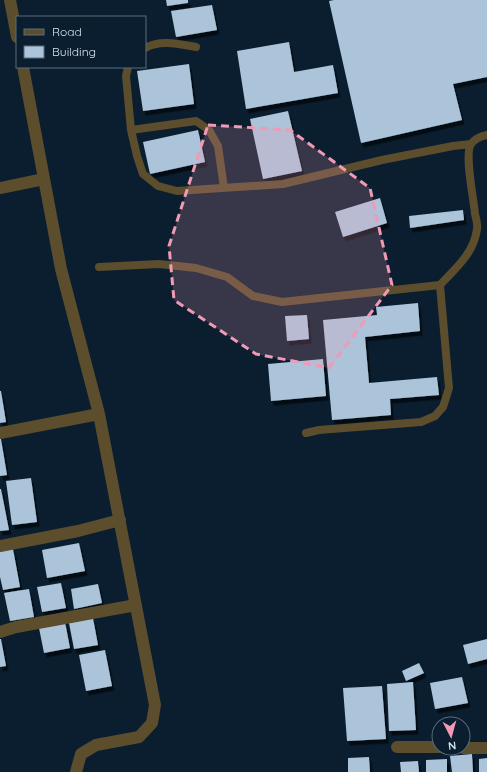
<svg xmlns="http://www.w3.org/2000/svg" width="487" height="772" viewBox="0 0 487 772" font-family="Quicksand,sans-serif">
  <defs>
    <filter id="shadow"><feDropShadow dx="2.5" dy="4.5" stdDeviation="0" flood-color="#0009"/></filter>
  </defs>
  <rect width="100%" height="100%" fill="#0a1e2f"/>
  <!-- building -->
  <path fill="#abc4da" filter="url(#shadow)" d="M 166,0 L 188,0 L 188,3 L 167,6 Z
    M 334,0 L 487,0 L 487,77 L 453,84 L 462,120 L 361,143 L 329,1 Z
    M 212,5 L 217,30 L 176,37 L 171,11 Z
    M 289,42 L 294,72 L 333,65 L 338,93 L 246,109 L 237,51 Z
    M 189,64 L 194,104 L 143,111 L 137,71 Z
    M 288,111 L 302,171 L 263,179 L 250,119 Z
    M 198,130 L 205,162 L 150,174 L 143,142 Z
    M 380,198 L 387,223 L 343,237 L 335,212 Z
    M 463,210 L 464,220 L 410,228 L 409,216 Z
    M 418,303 L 420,331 L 365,337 L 369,383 L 437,377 L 439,395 L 390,399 L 391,415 L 332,420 L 323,320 L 377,315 L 376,307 Z
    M 307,315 L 309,339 L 287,341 L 285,316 Z
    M 323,359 L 326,396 L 271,401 L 268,364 Z
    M 0,391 L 1,391 L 6,422 L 0,423 Z
    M 0,439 L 1,439 L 7,475 L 0,476 Z
    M 31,478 L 37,522 L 12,525 L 6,481 Z
    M 0,489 L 1,489 L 9,530 L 0,531 Z
    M 79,543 L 85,571 L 47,578 L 42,550 Z
    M 13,549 L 20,587 L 3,590 L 0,577 L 0,551 Z
    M 61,583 L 66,608 L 42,612 L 37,587 Z
    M 98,584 L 102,603 L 74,609 L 71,589 Z
    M 29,589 L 34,617 L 10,621 L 4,593 Z
    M 93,618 L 98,645 L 74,649 L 69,623 Z
    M 65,622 L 70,648 L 44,653 L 39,628 Z
    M 0,639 L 1,639 L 6,666 L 0,667 Z
    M 487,639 L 487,659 L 468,664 L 463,645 Z
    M 105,650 L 112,686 L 86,691 L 79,655 Z
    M 419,663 L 424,673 L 406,681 L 402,671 Z
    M 462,677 L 468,703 L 435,709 L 430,683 Z
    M 413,682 L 416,730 L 389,731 L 387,684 Z
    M 382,686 L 386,739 L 347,741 L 343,688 Z
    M 472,754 L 473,772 L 452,772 L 450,756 Z
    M 369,757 L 370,772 L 348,772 L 348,758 Z
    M 487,758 L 487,772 L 479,772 L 479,759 Z
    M 447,759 L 447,772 L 426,772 L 426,760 Z
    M 418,761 L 419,772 L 401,772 L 400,762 Z"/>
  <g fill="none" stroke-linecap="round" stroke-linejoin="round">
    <!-- lane -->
    <path stroke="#5c4d2d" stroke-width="8" d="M 145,48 C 160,39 179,44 196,47
      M 128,67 L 126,76 L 131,130 L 137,156 L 143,174 L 158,186 L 177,191 L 283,184 L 382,160 L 453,146 L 471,144
      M 131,130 L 196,121 L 209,130 L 218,146 L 224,188
      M 99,267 L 159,264 L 196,268 L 227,277 L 253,296 L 282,302 L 440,285
      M 306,433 L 319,430 L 421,422 L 435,416 L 443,407 L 449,388 L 440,285 C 456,268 474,253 477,229 C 478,224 476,219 475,214 C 474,200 464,154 471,144 C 475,139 482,136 487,135"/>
    <!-- street -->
    <path stroke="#5c4d2d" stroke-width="12" d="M 10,0 L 17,37
      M 23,67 L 61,269 L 99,414 L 155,705 L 152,723 L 139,737 L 96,745 L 81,754 L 76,772
      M 0,188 L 44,179
      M 0,433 L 99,414
      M 0,546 L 78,531 L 120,520
      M 0,632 L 16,627 L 136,605
      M 397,747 L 439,747
      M 463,748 L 487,748"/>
  </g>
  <!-- marked area -->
  <path fill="#f09ab5" fill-opacity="0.2" stroke="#f09ab5" stroke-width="3" stroke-dasharray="8 5" stroke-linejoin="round" d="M 208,125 L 290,130 L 370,188 L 392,285 L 329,368 L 256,354 L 174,300 L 169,246 Z"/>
  <!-- legend -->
  <rect x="16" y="16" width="130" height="52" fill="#0a1e2f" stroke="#5b6c7b"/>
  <rect x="24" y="29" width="20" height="6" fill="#5c4d2d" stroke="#5b6c7b"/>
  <text x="52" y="36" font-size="12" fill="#d5e1ed">Road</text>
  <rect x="24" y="46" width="20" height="12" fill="#abc4da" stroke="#5b6c7b"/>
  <text x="52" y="56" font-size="12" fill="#d5e1ed">Building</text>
  <!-- north arrow -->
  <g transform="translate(451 736) rotate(174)"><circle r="19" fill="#0a1e2f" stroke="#5b6c7b"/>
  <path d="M0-3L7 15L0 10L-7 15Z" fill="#f09ab5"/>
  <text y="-6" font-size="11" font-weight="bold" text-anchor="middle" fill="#d5e1ed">N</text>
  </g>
</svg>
